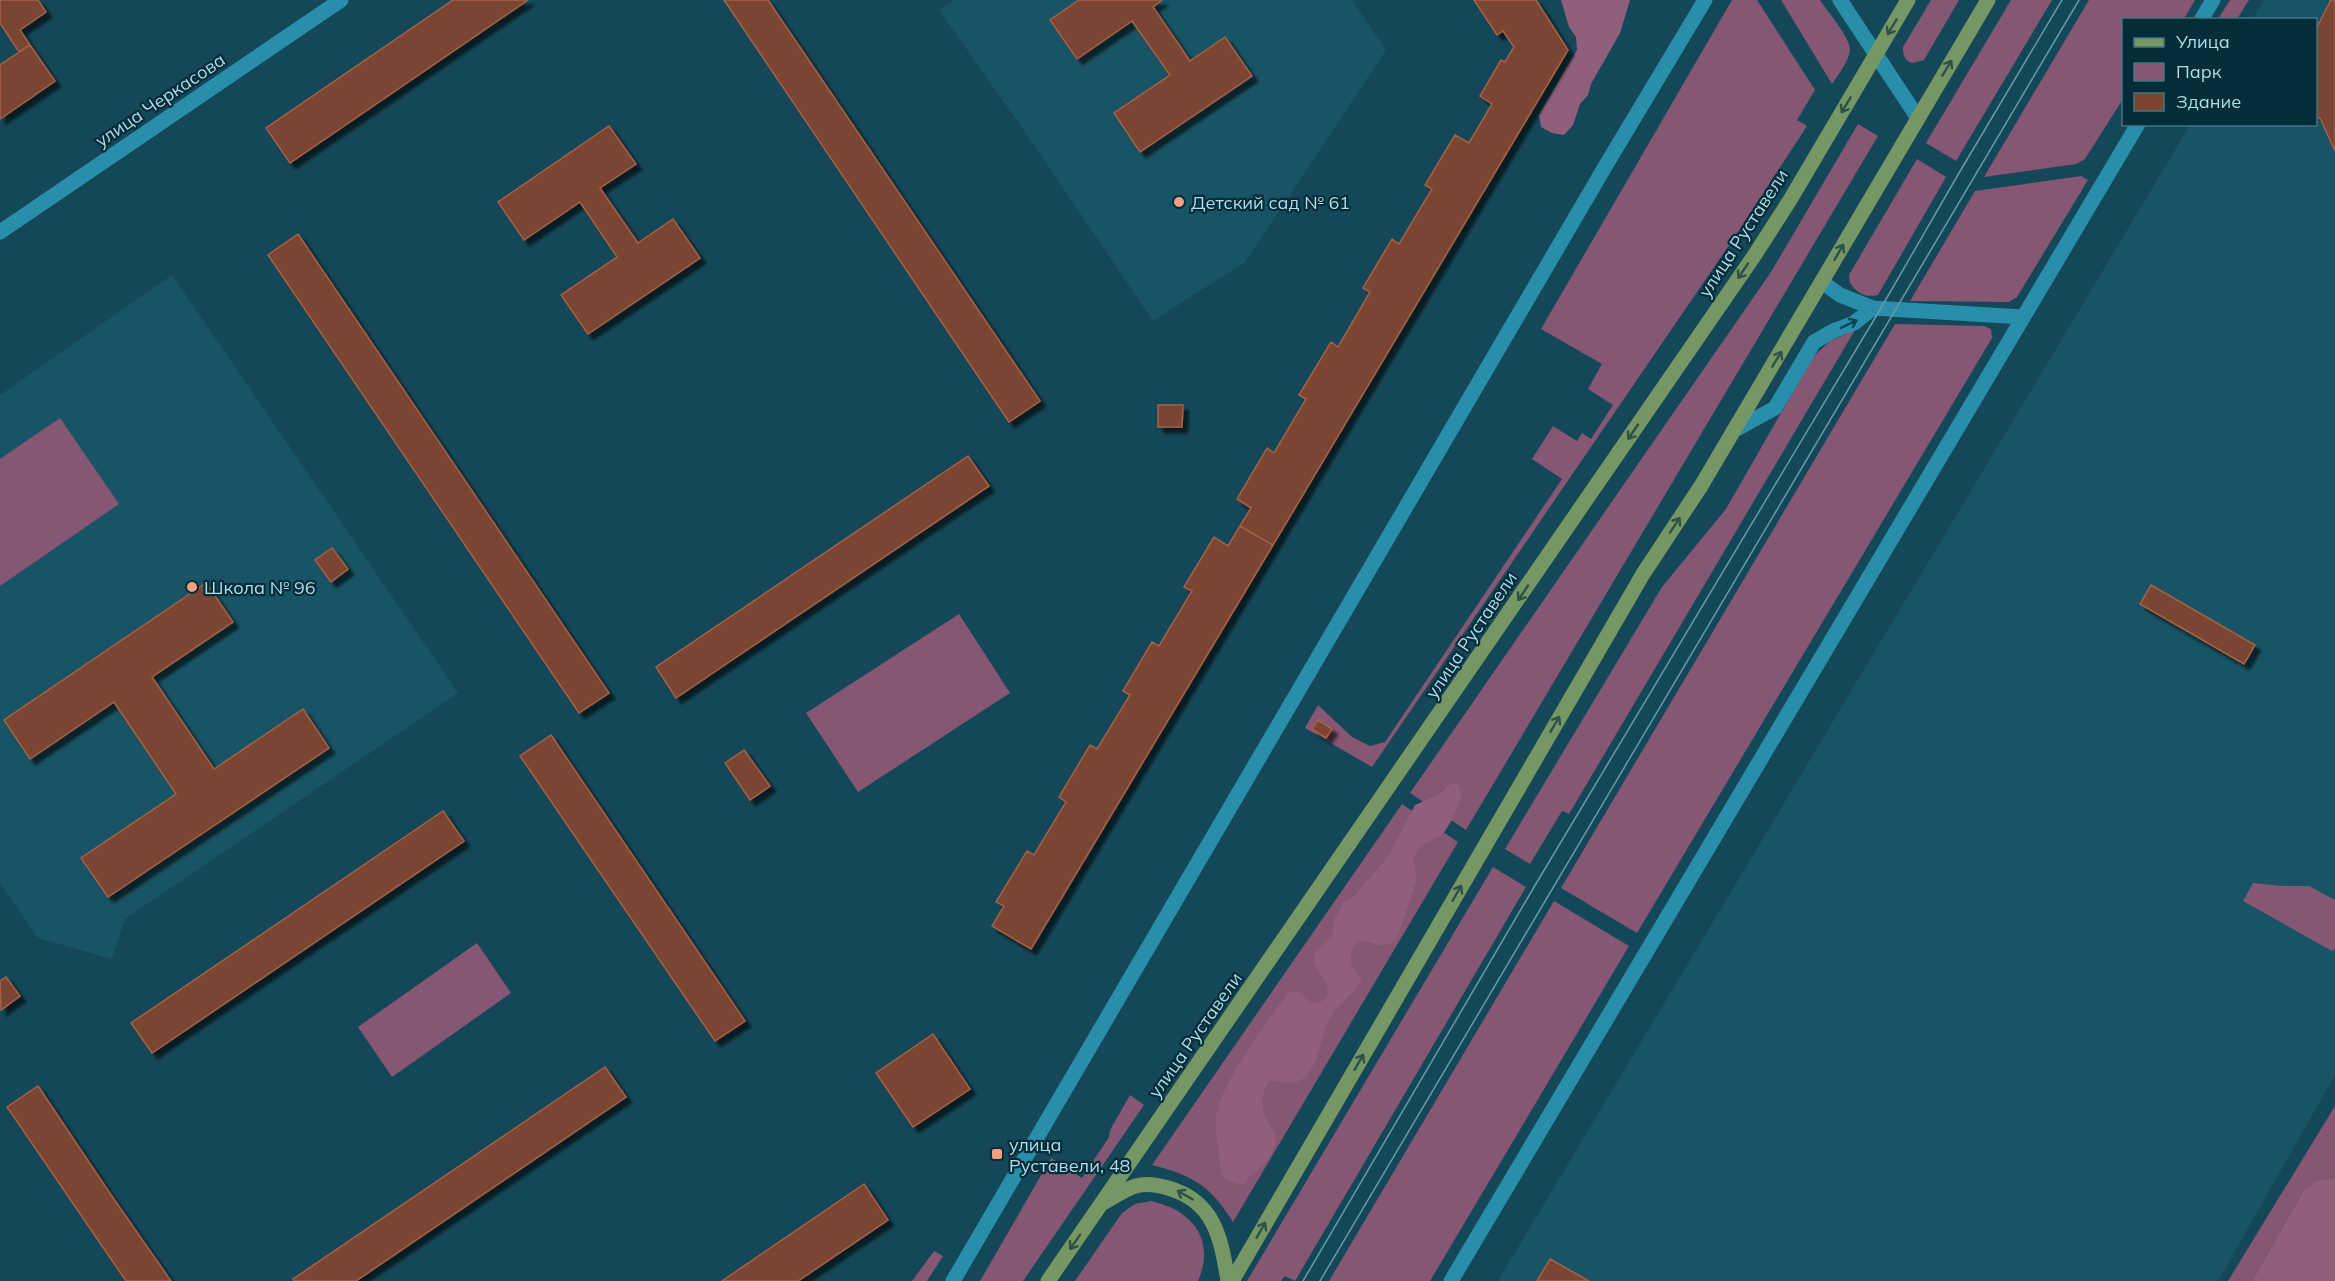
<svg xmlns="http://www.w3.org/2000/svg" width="2335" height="1281" viewBox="0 0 2335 1281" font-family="Mulish,sans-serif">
  <defs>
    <filter id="shadow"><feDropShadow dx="5.5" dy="5.5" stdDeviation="1.5" flood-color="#0009"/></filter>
  </defs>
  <rect width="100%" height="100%" fill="#144858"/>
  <!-- built -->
  <path fill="#185465" d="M 954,0 L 1352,0 L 1386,50 L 1245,262 L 1153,321 L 1032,142 L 939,10 Z
    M 2264,0 L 2335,0 L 2335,1075 L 2218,1281 L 1498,1281 L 2190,125 L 2316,124 L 2316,20 L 2253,19 Z
    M 172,275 L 458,693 L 125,919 L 112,959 L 38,938 L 0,883 L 0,395 Z"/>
  <!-- green -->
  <path fill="#865675" d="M 1732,0 L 1757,0 L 1815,90 L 1797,120 L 1807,126 L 1734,238 L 1372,767 L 1305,728 L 1318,705 L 1352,737 L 1370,746 L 1385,742 L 1562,479 L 1532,459 L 1553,426 L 1577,441 L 1582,433 L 1591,439 L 1613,405 L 1588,389 L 1602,364 L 1541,329 Z
    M 1781,0 L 1820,0 C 1827,11 1850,37 1850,50 C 1849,61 1838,75 1832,84 Z
    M 1931,0 L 1959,0 L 1924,60 L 1912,63 C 1904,60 1903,55 1903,47 Z
    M 2011,0 L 2052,0 L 1956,161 L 1926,143 Z
    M 2089,0 L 2195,0 L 2184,19 L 2124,20 L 2123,99 L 2085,159 L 2076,164 L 1984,177 Z
    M 2230,0 L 2249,0 L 2237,19 L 2218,19 Z
    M 1858,124 L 1878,136 L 1466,830 L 1410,793 L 1771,272 Z
    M 1917,159 L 1946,177 L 1878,295 C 1865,298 1857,293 1850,283 L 1849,275 Z
    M 2081,176 L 2088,180 L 2017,297 L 2009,302 L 1910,301 L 1975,191 Z
    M 1895,324 L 1984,326 L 1991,329 L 1992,338 L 1637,933 L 1561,888 Z
    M 1855,330 L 1569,814 L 1562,811 L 1530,864 L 1505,849 L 1662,587 L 1726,509 L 1813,357 L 1830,341 Z
    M 60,418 L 119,504 L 0,586 L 0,459 Z
    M 959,614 L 1010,693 L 858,792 L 806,713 Z
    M 1402,804 L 1458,842 L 1233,1222 C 1211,1186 1192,1175 1152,1165 Z
    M 1493,867 L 1526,887 L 1295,1281 L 1285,1276 L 1281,1281 L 1247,1281 Z
    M 2253,883 L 2283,886 L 2309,886 L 2335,900 L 2335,948 L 2332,951 L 2243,901 Z
    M 1554,901 L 1629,946 L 1430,1281 L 1329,1281 Z
    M 477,943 L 511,993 L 392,1077 L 358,1027 Z
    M 1130,1095 L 1144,1105 L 1023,1281 L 980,1281 L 1051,1158 L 1082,1178 L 1109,1137 L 1110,1130 Z
    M 2335,1106 L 2335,1180 L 2303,1191 L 2252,1281 L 2228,1281 Z
    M 1151,1201 C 1192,1210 1216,1239 1198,1281 L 1075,1281 L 1122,1213 L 1135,1204 Z
    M 934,1251 L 943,1256 L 927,1281 L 912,1281 Z"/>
  <!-- forest -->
  <path fill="#915e7e" d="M 1561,0 L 1630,0 L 1620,33 L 1591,84 L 1588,95 L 1580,104 L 1573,125 L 1564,135 L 1552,133 L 1541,127 L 1539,115 L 1577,50 L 1576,37 L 1569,27 Z
    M 1457,782 L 1462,796 C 1457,808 1453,820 1445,831 C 1436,842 1419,840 1414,858 C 1413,865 1417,873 1416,882 L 1397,939 C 1383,952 1374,940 1358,941 L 1351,951 L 1351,965 L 1362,979 C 1354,994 1339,1004 1330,1018 C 1318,1038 1320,1079 1292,1083 C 1285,1083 1276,1081 1269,1081 C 1264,1090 1260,1103 1264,1113 C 1270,1131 1281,1131 1272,1153 C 1265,1167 1251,1172 1243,1185 C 1217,1180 1222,1175 1219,1153 C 1217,1141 1215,1129 1216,1117 C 1219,1086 1269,1018 1288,993 L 1296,991 C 1309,998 1313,1011 1328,996 L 1327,983 L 1313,964 L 1314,953 L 1332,935 L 1335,917 L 1345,902 L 1353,897 L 1388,857 L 1415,805 L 1440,794 L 1447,786 Z
    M 2335,1179 L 2335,1281 L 2252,1281 L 2303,1191 L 2319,1180 Z"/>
  <!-- building -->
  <path fill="#7a4430" stroke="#a66146" stroke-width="1.5" filter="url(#shadow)" d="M 0,0 L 38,0 L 46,12 L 20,30 L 30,45 L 19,52 L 0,23 Z
    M 453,0 L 528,0 L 290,163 L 266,128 Z
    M 724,0 L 768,0 L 1040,401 L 1009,422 Z
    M 1079,0 L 1162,0 L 1153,7 L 1190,61 L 1225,37 L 1252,76 L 1140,152 L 1114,113 L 1170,75 L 1132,21 L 1077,59 L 1050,20 Z
    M 1474,0 L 1536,0 L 1568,50 L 1273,545 L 1240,526 L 1251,508 L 1237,499 L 1267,448 L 1274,453 L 1306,399 L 1299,395 L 1331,342 L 1338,347 L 1370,292 L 1363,288 L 1392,239 L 1399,244 L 1432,189 L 1425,185 L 1455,135 L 1469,143 L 1492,104 L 1480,96 L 1501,60 L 1505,62 L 1514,47 L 1503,31 L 1497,35 Z
    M 2331,0 L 2335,0 L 2335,151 L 2320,118 L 2316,116 L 2316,29 Z
    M 30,45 L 55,81 L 0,119 L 0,65 Z
    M 609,126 L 636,164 L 600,188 L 638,243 L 673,219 L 700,258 L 588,334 L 561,295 L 617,257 L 580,202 L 524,240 L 498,202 Z
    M 298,234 L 609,693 L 579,713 L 268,255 Z
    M 1158,405 L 1183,405 L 1182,427 L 1158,427 Z
    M 968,456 L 989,486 L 676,698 L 656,667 Z
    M 1240,526 L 1273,545 L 1031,949 L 992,926 L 1004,906 L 996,902 L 1027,851 L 1034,855 L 1066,802 L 1059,797 L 1090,745 L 1097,749 L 1130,695 L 1123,691 L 1152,642 L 1159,646 L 1192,591 L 1184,587 L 1214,537 L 1228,546 Z
    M 332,548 L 348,569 L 331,582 L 315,560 Z
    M 206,583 L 233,622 L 152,677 L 214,769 L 303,709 L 329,748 L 108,897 L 81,858 L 176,794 L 114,702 L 30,759 L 4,720 Z
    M 2151,585 L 2255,645 L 2244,664 L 2140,604 Z
    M 1318,720 L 1332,729 L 1326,738 L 1312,729 Z
    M 551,735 L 745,1021 L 715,1041 L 520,756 Z
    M 744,750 L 770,786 L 750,800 L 725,763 Z
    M 443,811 L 464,841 L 152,1053 L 131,1023 Z
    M 6,977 L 20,996 L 1,1010 L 0,981 Z
    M 933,1034 L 970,1089 L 913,1127 L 876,1073 Z
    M 605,1067 L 626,1097 L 356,1281 L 294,1281 L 293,1279 Z
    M 38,1086 L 109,1192 L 171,1281 L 126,1281 L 7,1107 Z
    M 864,1184 L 888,1220 L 798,1281 L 722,1281 Z
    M 1550,1259 L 1557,1263 L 1589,1281 L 1537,1281 Z"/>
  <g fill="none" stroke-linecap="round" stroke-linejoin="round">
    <!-- street -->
    <path stroke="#288eaa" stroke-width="15" d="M 1840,0 L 1918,118
      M 2201,20 L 2213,0
      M 0,232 L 341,0
      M 1822,282 L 1840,295 L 1873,308 L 2023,317
      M 1733,431 L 1775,408 L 1814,342 L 1833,331 L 1854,323 L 1873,308
      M 953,1281 L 1606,165 L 1705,0
      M 1451,1281 L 2138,124"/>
    <!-- primary -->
    <path stroke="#769664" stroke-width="15" d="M 1103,1203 C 1114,1197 1125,1189 1136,1186 C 1146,1183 1158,1185 1168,1188 C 1215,1201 1221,1239 1228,1281
      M 1048,1281 L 1754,256 L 1790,200 L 1908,0
      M 1232,1281 L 1643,574 L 1701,486 L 1988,0"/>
    <!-- tram -->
    <path stroke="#6a99a8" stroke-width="1.5" d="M 1303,1281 L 1537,882 L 1881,308 L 1959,173 L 2062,0
      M 1320,1281 L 2079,0"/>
  </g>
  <!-- one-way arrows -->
  <defs><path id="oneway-shaft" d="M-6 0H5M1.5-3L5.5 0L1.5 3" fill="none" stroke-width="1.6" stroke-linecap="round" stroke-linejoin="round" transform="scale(1.5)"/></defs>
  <g stroke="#2b5248">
    <use href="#oneway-shaft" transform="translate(1892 27) rotate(121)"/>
    <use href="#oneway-shaft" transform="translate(1947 68) rotate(-59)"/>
    <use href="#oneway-shaft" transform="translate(1846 105) rotate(121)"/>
    <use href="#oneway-shaft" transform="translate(1839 252) rotate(-60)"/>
    <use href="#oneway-shaft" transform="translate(1743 271) rotate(124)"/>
    <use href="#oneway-shaft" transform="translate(1777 359) rotate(-59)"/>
    <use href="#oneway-shaft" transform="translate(1633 432) rotate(124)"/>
    <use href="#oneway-shaft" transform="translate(1675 525) rotate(-57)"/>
    <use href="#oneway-shaft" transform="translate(1523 593) rotate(124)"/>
    <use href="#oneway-shaft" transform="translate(1555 724) rotate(-60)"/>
    <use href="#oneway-shaft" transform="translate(1457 893) rotate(-60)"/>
    <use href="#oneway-shaft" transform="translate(1359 1062) rotate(-60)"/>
    <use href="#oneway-shaft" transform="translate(1185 1195) rotate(-150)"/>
    <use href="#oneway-shaft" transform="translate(1261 1230) rotate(-60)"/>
    <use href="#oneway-shaft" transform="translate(1075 1242) rotate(125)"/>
  </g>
  <use stroke="#0c4555" href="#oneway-shaft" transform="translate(1849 324) rotate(-26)"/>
  <!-- markers -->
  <g fill="#f2a081" stroke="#022d39" stroke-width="2">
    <circle cx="1179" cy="202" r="6"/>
    <circle cx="192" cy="587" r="6"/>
    <rect x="991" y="1148" width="12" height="12" rx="3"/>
  </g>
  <g text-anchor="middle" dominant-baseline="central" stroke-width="4.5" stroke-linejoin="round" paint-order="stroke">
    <!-- street labels -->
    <g font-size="18" fill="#b1dceb" stroke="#022d39">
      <text transform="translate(160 100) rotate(-34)">улица Черкасова</text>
      <text transform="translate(1743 233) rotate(-57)">улица Руставели</text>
      <text transform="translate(1471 635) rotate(-56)">улица Руставели</text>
      <text transform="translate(1195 1035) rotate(-55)">улица Руставели</text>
    </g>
    <!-- poi labels -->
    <g font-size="18" fill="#b1dceb" stroke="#022d39" text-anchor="start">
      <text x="1191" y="202">Детский сад № 61</text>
      <text x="204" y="587">Школа № 96</text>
      <text x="1009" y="1144">улица<tspan x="1009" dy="21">Руставели, 48</tspan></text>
    </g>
  </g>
  <!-- legend -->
  <rect x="2122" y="18" width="195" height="108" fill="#022d39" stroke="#487380" stroke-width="1.5"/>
  <rect x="2134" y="38" width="30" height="9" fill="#769664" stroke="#487380" stroke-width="1.5"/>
  <text x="2176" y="48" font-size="18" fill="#b1dceb">Улица</text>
  <rect x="2134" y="63" width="30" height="18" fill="#865675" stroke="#487380" stroke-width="1.5"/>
  <text x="2176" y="78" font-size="18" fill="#b1dceb">Парк</text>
  <rect x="2134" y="93" width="30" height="18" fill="#7a4430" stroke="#487380" stroke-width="1.5"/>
  <text x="2176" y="108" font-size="18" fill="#b1dceb">Здание</text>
</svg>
